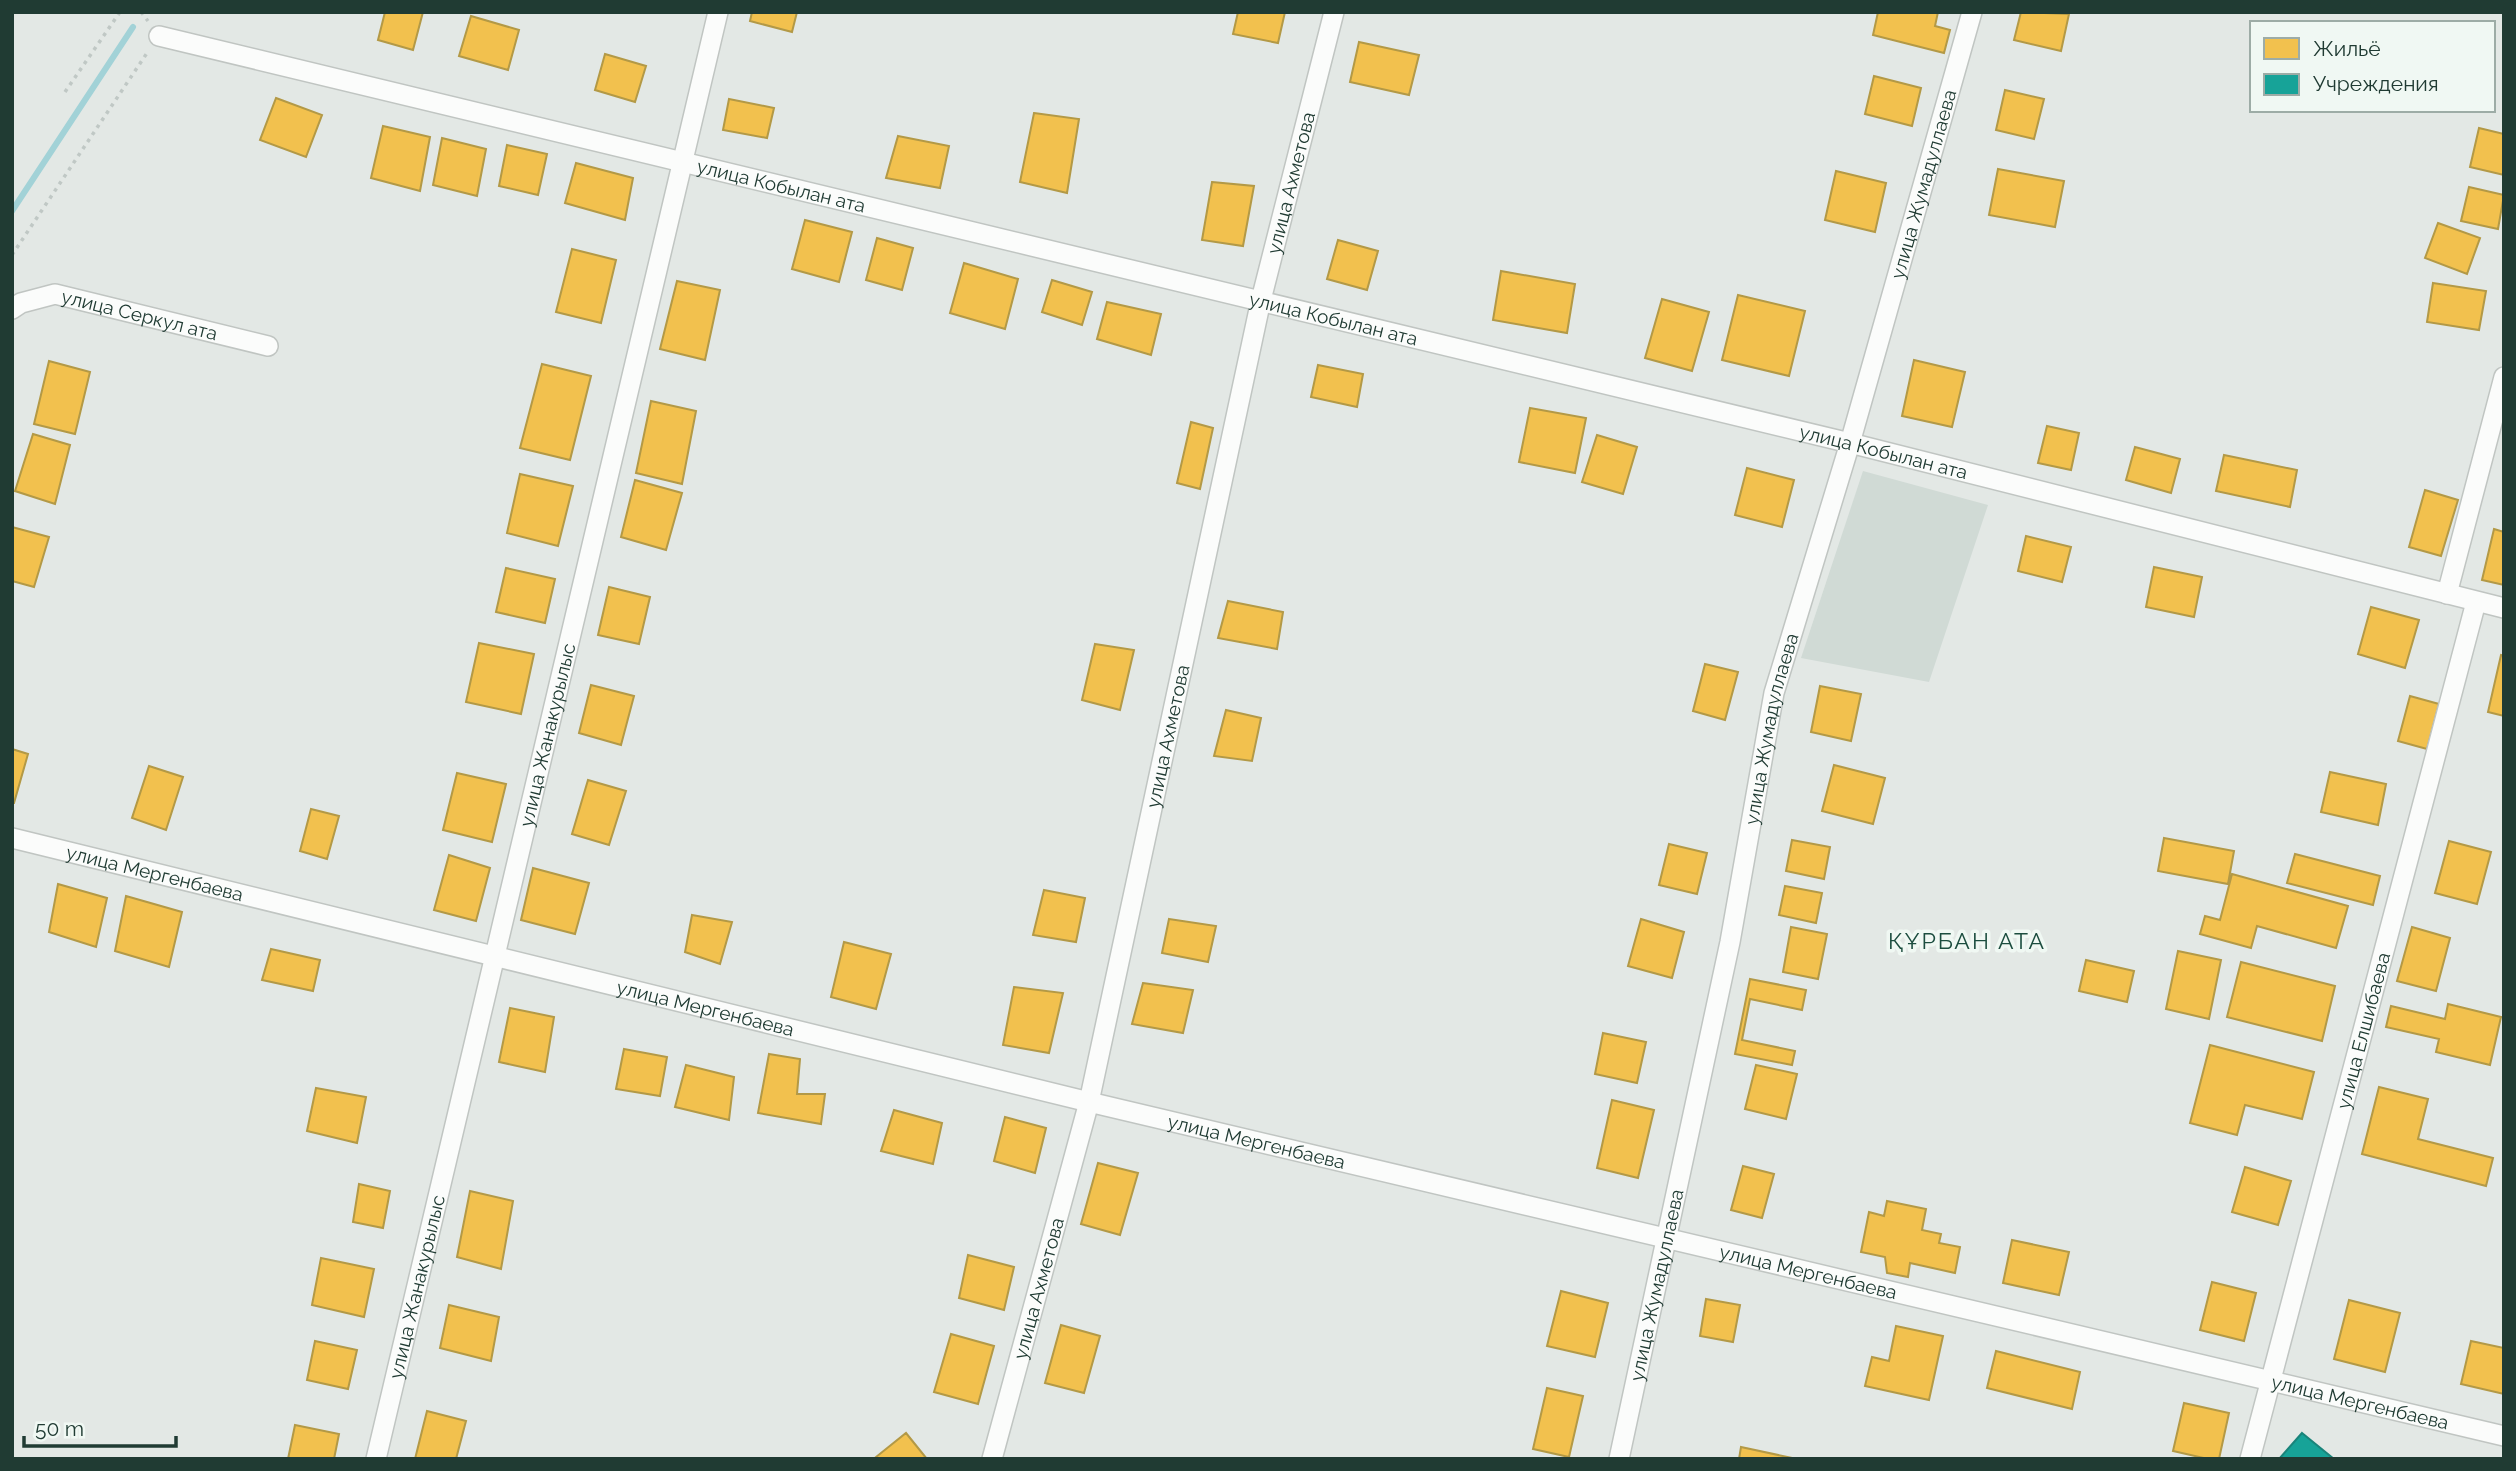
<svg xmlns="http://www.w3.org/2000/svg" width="2516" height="1471" viewBox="0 0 2516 1471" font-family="Raleway,sans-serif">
  <rect width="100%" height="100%" fill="#e3e8e5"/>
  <!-- built -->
  <path fill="#d0dad5" d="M 1863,471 L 1988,505 L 1929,682 L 1801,658 Z"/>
  <!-- homes -->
  <path fill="#f2c14e" stroke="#b39946" stroke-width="2" d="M 385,12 L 423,12 L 413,50 L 378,40 Z
    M 752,12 L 797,12 L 792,32 L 750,21 Z
    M 1238,12 L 1285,12 L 1278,43 L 1233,34 Z
    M 1878,12 L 1938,12 L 1935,26 L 1950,30 L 1944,53 L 1873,35 Z
    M 2021,12 L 2069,14 L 2061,51 L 2014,40 Z
    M 471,16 L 519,30 L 508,70 L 459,56 Z
    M 1359,42 L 1419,55 L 1409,95 L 1350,82 Z
    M 605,54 L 646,66 L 635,102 L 595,90 Z
    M 1874,76 L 1921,88 L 1912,126 L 1865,114 Z
    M 2005,90 L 2044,99 L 2034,139 L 1996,130 Z
    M 276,98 L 322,115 L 306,157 L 260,140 Z
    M 729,99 L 774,108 L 767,138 L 723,130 Z
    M 1034,113 L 1079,119 L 1067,193 L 1020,182 Z
    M 383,126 L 430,137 L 420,191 L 371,178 Z
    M 2479,128 L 2504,134 L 2504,175 L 2470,167 Z
    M 898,136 L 949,146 L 940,188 L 886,178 Z
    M 442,138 L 486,149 L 477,196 L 433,185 Z
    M 507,145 L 547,154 L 538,195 L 499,186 Z
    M 576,163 L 633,178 L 625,220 L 565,203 Z
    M 1998,169 L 2064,181 L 2055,227 L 1989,215 Z
    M 1836,171 L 1886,183 L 1875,232 L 1825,220 Z
    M 1212,182 L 1254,186 L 1243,246 L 1202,240 Z
    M 2469,187 L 2504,195 L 2498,229 L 2461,221 Z
    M 805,220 L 852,232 L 839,282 L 792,269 Z
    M 2438,223 L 2480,238 L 2467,274 L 2425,258 Z
    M 877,238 L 913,248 L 902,290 L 866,280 Z
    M 1338,240 L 1378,251 L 1367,290 L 1327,279 Z
    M 572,249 L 616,260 L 601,323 L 556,312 Z
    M 964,263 L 1018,279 L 1005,329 L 950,313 Z
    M 1501,271 L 1575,284 L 1567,333 L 1493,320 Z
    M 1052,280 L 1092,292 L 1082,325 L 1042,312 Z
    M 677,281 L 720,290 L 705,360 L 660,349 Z
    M 2433,283 L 2486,291 L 2479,330 L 2427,322 Z
    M 1738,295 L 1805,311 L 1789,376 L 1722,360 Z
    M 1662,299 L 1709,312 L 1692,371 L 1645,358 Z
    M 1107,302 L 1161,314 L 1151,355 L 1097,339 Z
    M 1914,360 L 1965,372 L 1952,427 L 1902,416 Z
    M 49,361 L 90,372 L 75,434 L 34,424 Z
    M 542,364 L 591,376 L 570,460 L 520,448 Z
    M 1318,365 L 1363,374 L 1357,407 L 1311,397 Z
    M 651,401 L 696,411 L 682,484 L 636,473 Z
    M 1530,408 L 1586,418 L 1575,473 L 1519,462 Z
    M 1191,422 L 1213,428 L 1200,489 L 1177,483 Z
    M 2047,426 L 2079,433 L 2071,470 L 2038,463 Z
    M 33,434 L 70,445 L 55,504 L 15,491 Z
    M 1597,435 L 1637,447 L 1623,494 L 1582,482 Z
    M 2135,447 L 2180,459 L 2171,493 L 2126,480 Z
    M 2224,455 L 2297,470 L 2290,507 L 2216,491 Z
    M 1747,468 L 1794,480 L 1782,527 L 1735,515 Z
    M 520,474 L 573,486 L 558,546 L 507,533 Z
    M 635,480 L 682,493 L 666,550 L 621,537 Z
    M 2425,490 L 2458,500 L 2441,556 L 2409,547 Z
    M 12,527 L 49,537 L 34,587 L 12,581 Z
    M 2494,529 L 2504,532 L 2504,585 L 2482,580 Z
    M 2026,536 L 2071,547 L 2062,582 L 2018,571 Z
    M 2154,567 L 2202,577 L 2194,617 L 2146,607 Z
    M 506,568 L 555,579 L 545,623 L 496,612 Z
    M 609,587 L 650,597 L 639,644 L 598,635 Z
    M 1228,601 L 1283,612 L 1277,649 L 1218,638 Z
    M 2371,607 L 2419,620 L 2405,668 L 2358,654 Z
    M 479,643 L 534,654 L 521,714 L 466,702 Z
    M 1095,644 L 1134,650 L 1120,710 L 1082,700 Z
    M 2501,655 L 2504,656 L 2504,716 L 2488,712 Z
    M 1705,664 L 1738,672 L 1725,720 L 1693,711 Z
    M 591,685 L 634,696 L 621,745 L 579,733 Z
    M 1820,686 L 1861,694 L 1851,741 L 1811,732 Z
    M 2410,696 L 2439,704 L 2427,749 L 2398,741 Z
    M 1226,710 L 1261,718 L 1252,761 L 1214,756 Z
    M 12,749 L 28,754 L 14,803 L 12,803 Z
    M 1834,765 L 1885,778 L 1873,824 L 1822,811 Z
    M 149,766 L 183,777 L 166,830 L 132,818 Z
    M 2330,772 L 2386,784 L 2378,825 L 2321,812 Z
    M 457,773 L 506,784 L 492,842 L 443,830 Z
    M 588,780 L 626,791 L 609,845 L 572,834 Z
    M 311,809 L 339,816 L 327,859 L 300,851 Z
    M 2164,838 L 2234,851 L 2228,884 L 2158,871 Z
    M 1792,840 L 1830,847 L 1824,879 L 1786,871 Z
    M 2449,841 L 2491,852 L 2477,904 L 2435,893 Z
    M 1669,844 L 1707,853 L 1697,894 L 1659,885 Z
    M 2295,854 L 2380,876 L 2373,905 L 2287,883 Z
    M 449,855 L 490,868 L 476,921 L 434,910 Z
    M 533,868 L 589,883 L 575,934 L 521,920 Z
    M 2232,874 L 2348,906 L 2336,948 L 2257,926 L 2251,948 L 2200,934 L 2205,916 L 2220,920 Z
    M 58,884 L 107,898 L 96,947 L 49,932 Z
    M 1785,886 L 1822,893 L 1816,923 L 1779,915 Z
    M 1044,890 L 1085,898 L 1076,942 L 1033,935 Z
    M 126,896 L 182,912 L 169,967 L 115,951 Z
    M 692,915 L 732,922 L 720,964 L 685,952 Z
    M 1169,919 L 1216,926 L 1208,962 L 1162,953 Z
    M 1641,919 L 1684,932 L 1672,978 L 1628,966 Z
    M 1791,927 L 1827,934 L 1818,979 L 1783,972 Z
    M 2412,927 L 2450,938 L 2436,991 L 2397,981 Z
    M 844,942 L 891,954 L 876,1009 L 831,997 Z
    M 271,949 L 320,960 L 313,991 L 262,980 Z
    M 2178,951 L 2221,960 L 2209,1019 L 2166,1009 Z
    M 2086,960 L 2134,971 L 2127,1002 L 2079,991 Z
    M 2241,962 L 2335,986 L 2322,1041 L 2227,1017 Z
    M 1750,979 L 1806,990 L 1802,1010 L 1750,999 L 1742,1040 L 1795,1051 L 1792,1065 L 1735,1054 Z
    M 1143,983 L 1193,990 L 1183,1033 L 1132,1024 Z
    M 1014,987 L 1063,993 L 1049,1053 L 1003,1045 Z
    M 2448,1004 L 2501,1017 L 2490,1065 L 2436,1052 L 2439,1039 L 2386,1027 L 2391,1006 L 2445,1019 Z
    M 510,1008 L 554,1017 L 545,1072 L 499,1062 Z
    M 1603,1033 L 1646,1042 L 1637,1083 L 1595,1074 Z
    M 2210,1045 L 2314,1072 L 2302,1119 L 2245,1105 L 2237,1135 L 2190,1123 Z
    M 624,1049 L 667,1057 L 660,1096 L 616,1089 Z
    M 769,1054 L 800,1059 L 797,1094 L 825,1094 L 821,1124 L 758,1113 Z
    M 686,1065 L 734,1077 L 729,1120 L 675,1107 Z
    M 1756,1065 L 1797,1074 L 1786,1119 L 1745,1109 Z
    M 2379,1087 L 2428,1099 L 2418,1139 L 2493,1158 L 2486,1186 L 2362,1154 Z
    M 316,1088 L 366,1097 L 357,1143 L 307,1131 Z
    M 1612,1100 L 1654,1110 L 1638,1178 L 1597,1168 Z
    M 894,1110 L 942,1123 L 933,1164 L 881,1151 Z
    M 1005,1117 L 1046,1128 L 1035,1173 L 994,1161 Z
    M 1098,1163 L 1138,1173 L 1120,1235 L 1081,1224 Z
    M 1743,1166 L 1774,1174 L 1762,1218 L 1731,1210 Z
    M 2245,1167 L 2291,1181 L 2278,1225 L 2232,1212 Z
    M 359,1184 L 390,1191 L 383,1228 L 353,1222 Z
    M 470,1191 L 513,1201 L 501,1269 L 457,1257 Z
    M 1887,1201 L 1926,1209 L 1922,1230 L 1941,1234 L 1939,1243 L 1960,1247 L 1955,1273 L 1910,1263 L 1908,1277 L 1887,1273 L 1885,1257 L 1861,1252 L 1869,1212 L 1884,1216 Z
    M 2012,1240 L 2069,1252 L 2059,1295 L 2003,1283 Z
    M 968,1255 L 1014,1267 L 1004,1310 L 959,1298 Z
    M 321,1258 L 374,1269 L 364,1317 L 312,1305 Z
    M 2212,1282 L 2256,1293 L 2244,1341 L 2200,1330 Z
    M 1561,1291 L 1608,1303 L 1595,1357 L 1547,1346 Z
    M 1706,1299 L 1740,1305 L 1733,1342 L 1700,1336 Z
    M 2349,1300 L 2400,1313 L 2385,1372 L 2334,1359 Z
    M 449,1305 L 499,1317 L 491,1361 L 440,1348 Z
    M 1061,1325 L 1100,1336 L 1084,1393 L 1045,1383 Z
    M 1896,1326 L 1943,1336 L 1929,1400 L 1865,1386 L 1872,1357 L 1889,1361 Z
    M 951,1334 L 994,1346 L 978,1404 L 934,1392 Z
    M 315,1341 L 357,1350 L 348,1389 L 307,1380 Z
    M 2471,1341 L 2504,1348 L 2504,1394 L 2461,1384 Z
    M 1996,1351 L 2080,1372 L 2072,1409 L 1987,1388 Z
    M 1547,1388 L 1583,1396 L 1569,1457 L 1533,1449 Z
    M 2184,1403 L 2229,1413 L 2219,1459 L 2208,1459 L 2173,1451 Z
    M 427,1411 L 466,1421 L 456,1459 L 415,1459 Z
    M 295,1425 L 339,1434 L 334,1459 L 288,1459 Z
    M 906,1433 L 927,1459 L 878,1459 L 876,1457 Z
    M 1741,1447 L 1797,1459 L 1739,1459 Z"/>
  <!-- public -->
  <path fill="#17a398" stroke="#1a847a" stroke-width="2" d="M 2302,1433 L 2334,1459 L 2279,1459 Z"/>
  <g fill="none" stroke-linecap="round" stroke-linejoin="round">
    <!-- stream -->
    <path stroke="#a2d2d7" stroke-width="6" d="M 12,211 L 133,27"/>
    <defs>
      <g id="minor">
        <path id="s1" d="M 159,36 L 1850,443 L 2504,608"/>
        <path id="s2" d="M 12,309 L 21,303 L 55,294 L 268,346"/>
        <path d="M 2447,594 L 2504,377"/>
        <path id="s3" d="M 12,838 L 1089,1102 L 2504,1436"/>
        <path id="s4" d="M 376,1459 L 718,12"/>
        <path id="s5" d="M 992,1459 L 1089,1102 L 1261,300 L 1334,12"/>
        <path id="s6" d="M 1619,1459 L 1730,942 L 1774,693 L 1850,443 L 1972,12"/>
        <path id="s7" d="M 2250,1459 L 2476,602"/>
      </g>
    </defs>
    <!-- minor casing -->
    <use href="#minor" stroke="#c0c5c2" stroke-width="22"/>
    <!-- path -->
    <path stroke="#c0c8c5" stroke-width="3.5" stroke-dasharray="3.5 5" stroke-linecap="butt" d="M 141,12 L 148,21
      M 65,92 L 120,12
      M 12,255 L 149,50"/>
    <!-- minor -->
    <use href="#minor" stroke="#fbfcfb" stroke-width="19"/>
  </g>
  <g text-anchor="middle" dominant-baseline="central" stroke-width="7" stroke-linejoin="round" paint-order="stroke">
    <!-- street labels -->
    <g font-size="19" fill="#203b33" stroke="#f0f8f3">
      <text stroke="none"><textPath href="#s5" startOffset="1311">улица Ахметова</textPath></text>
      <text stroke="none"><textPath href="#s6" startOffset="1312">улица Жумадуллаева</textPath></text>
      <text stroke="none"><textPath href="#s1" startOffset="640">улица Кобылан ата</textPath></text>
      <text stroke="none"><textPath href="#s2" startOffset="133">улица Серкул ата</textPath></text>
      <text stroke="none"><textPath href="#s1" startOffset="1208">улица Кобылан ата</textPath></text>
      <text stroke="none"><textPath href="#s1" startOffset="1774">улица Кобылан ата</textPath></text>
      <text stroke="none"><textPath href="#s6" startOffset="746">улица Жумадуллаева</textPath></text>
      <text stroke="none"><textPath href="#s4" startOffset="744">улица Жанакурылыс</textPath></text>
      <text stroke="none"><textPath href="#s5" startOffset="744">улица Ахметова</textPath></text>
      <text stroke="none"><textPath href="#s3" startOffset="147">улица Мергенбаева</textPath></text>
      <text stroke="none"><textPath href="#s3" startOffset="714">улица Мергенбаева</textPath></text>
      <text stroke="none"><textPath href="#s7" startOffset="443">улица Елшибаева</textPath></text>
      <text stroke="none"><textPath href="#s3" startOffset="1281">улица Мергенбаева</textPath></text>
      <text stroke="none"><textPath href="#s3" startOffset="1848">улица Мергенбаева</textPath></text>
      <text stroke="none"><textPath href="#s6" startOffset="178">улица Жумадуллаева</textPath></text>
      <text stroke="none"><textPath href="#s4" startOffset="177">улица Жанакурылыс</textPath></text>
      <text stroke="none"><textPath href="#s5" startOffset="177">улица Ахметова</textPath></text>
      <text stroke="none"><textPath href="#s3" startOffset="2415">улица Мергенбаева</textPath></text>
    </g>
    <!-- quarter labels -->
    <g font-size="23" letter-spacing="2" fill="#1c4d3f" stroke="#f0f8f3">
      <text x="1967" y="940">ҚҰРБАН АТА</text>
    </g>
  </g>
  <!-- border -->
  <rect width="2516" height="1471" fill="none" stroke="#203b33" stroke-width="28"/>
  <!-- legend -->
  <rect x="2250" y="21" width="245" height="91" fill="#f0f8f3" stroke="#9daca6" stroke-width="2"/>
  <rect x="2264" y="38" width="35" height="21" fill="#f2c14e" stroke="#9daca6" stroke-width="2"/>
  <text x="2313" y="56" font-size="21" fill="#203b33">Жильё</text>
  <rect x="2264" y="74" width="35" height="21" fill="#17a398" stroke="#9daca6" stroke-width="2"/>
  <text x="2313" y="91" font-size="21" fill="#203b33">Учреждения</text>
  <!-- scale -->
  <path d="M24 1436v10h152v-10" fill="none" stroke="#203b33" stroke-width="3.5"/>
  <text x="35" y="1436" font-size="21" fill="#203b33" stroke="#f0f8f3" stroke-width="5" paint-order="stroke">50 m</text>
</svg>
